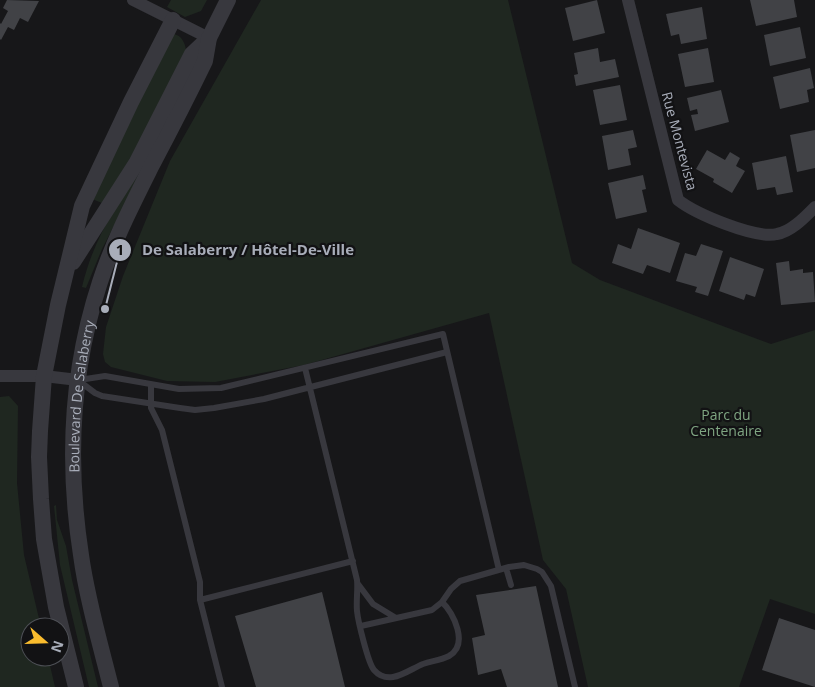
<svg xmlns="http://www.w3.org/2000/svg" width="815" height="687" viewBox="0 0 815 687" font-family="'Open Sans',sans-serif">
  <rect width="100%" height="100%" fill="#171719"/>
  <!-- green -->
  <path fill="#1f2720" d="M 171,0 L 207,0 L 201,11 L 185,17 L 167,7 Z
    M 261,0 L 508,0 L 572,263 L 600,280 L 771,344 L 815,330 L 815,614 L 770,599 L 739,687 L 588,687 L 566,589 L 543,560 L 489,313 L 304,365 L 215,382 L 167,381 L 111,367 L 105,362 L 103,354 L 106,327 L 123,276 L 170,161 Z
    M 174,34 C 182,36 185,43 186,50 L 132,161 L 102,203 L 92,199 L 92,192 Z
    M 140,169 L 143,170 L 102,249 L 86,288 L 82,287 C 93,240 115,208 140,169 Z
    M 9,396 L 18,406 L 17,483 L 24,555 L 41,627 L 30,627 L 30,657 L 48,657 L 55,687 L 0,687 L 0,397 Z
    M 56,505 L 57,520 L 66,546 L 72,580 L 98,687 L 89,687 L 60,565 L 54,506 Z"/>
  <!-- building -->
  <path fill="#414246" d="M 7,0 L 39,1 L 28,22 L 20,18 L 14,30 L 8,27 L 1,40 L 0,39 L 0,23 L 1,24 L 8,11 L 3,8 Z
    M 597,0 L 605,33 L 573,41 L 565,8 Z
    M 750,0 L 794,0 L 797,17 L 756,26 Z
    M 702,7 L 707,39 L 681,44 L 679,34 L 671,36 L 666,14 Z
    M 800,27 L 806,58 L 770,66 L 764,35 Z
    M 598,48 L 600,62 L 615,59 L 619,77 L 576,86 L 574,75 L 578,74 L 574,53 Z
    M 708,48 L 714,82 L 685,87 L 678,54 Z
    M 810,68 L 814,88 L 807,90 L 809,102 L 780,109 L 773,77 Z
    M 620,85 L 627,120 L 600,125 L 593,90 Z
    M 721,90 L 729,122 L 695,131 L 691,115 L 698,114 L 697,109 L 690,111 L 687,98 Z
    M 633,130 L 637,147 L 628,149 L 631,165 L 608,170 L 602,136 Z
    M 815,130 L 815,168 L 797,172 L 790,135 Z
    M 707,150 L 725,160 L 730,152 L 740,158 L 736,166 L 745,171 L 732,193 L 713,182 L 714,179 L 696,169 Z
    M 786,156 L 793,192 L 777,195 L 775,187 L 757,190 L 752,163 Z
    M 643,175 L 646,189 L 642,190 L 647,212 L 616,219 L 608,183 Z
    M 638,228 L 680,243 L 670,273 L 647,265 L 643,274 L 612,263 L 618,244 L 631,249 Z
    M 701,244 L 723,251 L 708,296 L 695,292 L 697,287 L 676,281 L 685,253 L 696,256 Z
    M 730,257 L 764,269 L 755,297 L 746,294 L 744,300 L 719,291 Z
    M 789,261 L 790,271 L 803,269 L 803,273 L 813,272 L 815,302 L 781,305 L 776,263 Z
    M 536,586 L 558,687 L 507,687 L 501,669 L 478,675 L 472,638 L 485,635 L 476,595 Z
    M 322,592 L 345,687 L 256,687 L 235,616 Z
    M 779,618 L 815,630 L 815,687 L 762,670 Z"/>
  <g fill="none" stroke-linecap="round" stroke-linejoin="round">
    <!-- service -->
    <path stroke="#38383e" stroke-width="6" d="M 305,368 L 357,580 C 358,590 356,601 357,611 C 358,621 368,663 374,670 C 389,687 408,670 423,664 C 432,661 441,660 449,656 C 469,645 454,613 442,602
      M 79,380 L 105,376 L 179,389 L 221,388 L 443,334 L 499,570
      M 79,381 L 95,393 L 102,396 L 180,408 L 195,410 L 214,408 L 264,399 L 447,352
      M 151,384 L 151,408 L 162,430 L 200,582 L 200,600 L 222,687
      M 506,568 L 511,585
      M 358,584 L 373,604 L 396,618
      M 200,600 L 353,561
      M 361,626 L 432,610 L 442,602 L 451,589 L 460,581 L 509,567 L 524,565 L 537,569 L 542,572 L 551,586 L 575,687"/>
    <!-- minor -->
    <path stroke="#38383e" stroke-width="12" d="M 133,0 L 209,38
      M 628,0 L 678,200 C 696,214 755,239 777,234 C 791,232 805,217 815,207
      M 0,376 L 44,376 L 78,380"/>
    <!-- tertiary -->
    <g stroke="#38383e" stroke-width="16">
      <path d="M 73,262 L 137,162 L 192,54 L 209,38"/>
      <path d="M 76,687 L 56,607 L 44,539 L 41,499 L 39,457 L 40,431 L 44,376 L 58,305 L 82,206 L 131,102 L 173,20"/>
      <path id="s1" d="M 111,687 C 100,643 87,599 81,555 C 67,464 71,370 100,282 C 113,242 133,203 152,165 C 170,131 188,96 205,61 L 209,38 L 228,0"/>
    </g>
  </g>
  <g text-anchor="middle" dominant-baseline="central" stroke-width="4.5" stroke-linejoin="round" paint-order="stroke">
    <!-- street labels -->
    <g font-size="14" fill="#a8adb9" stroke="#121214">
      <text transform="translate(680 141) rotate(75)">Rue Montevista</text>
      <text stroke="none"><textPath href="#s1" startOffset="295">Boulevard De Salaberry</textPath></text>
    </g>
    <!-- park labels -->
    <g font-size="14" fill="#7fa582" stroke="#121214">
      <text x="726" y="414">Parc du<tspan x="726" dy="16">Centenaire</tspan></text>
    </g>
  </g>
  <!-- callouts -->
  <path fill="none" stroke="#a8adb9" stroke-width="2" d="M105 309L120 250"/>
  <g fill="#a8adb9" stroke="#121214" stroke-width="2">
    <circle cx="105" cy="309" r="5"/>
    <circle cx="120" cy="250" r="12"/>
  </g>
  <g font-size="15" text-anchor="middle" font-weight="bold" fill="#111">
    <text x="120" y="255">1</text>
  </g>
  <g font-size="15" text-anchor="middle" font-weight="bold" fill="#a8adb9" stroke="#121214" stroke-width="4.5" stroke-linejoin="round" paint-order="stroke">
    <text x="248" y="255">De Salaberry / Hôtel-De-Ville</text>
  </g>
  <!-- north arrow -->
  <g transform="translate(45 642) rotate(110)"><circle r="24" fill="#121214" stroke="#4e5056"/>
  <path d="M0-4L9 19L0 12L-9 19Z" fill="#fabc2e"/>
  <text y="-8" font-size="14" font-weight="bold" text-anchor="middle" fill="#a8adb9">N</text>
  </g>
</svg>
